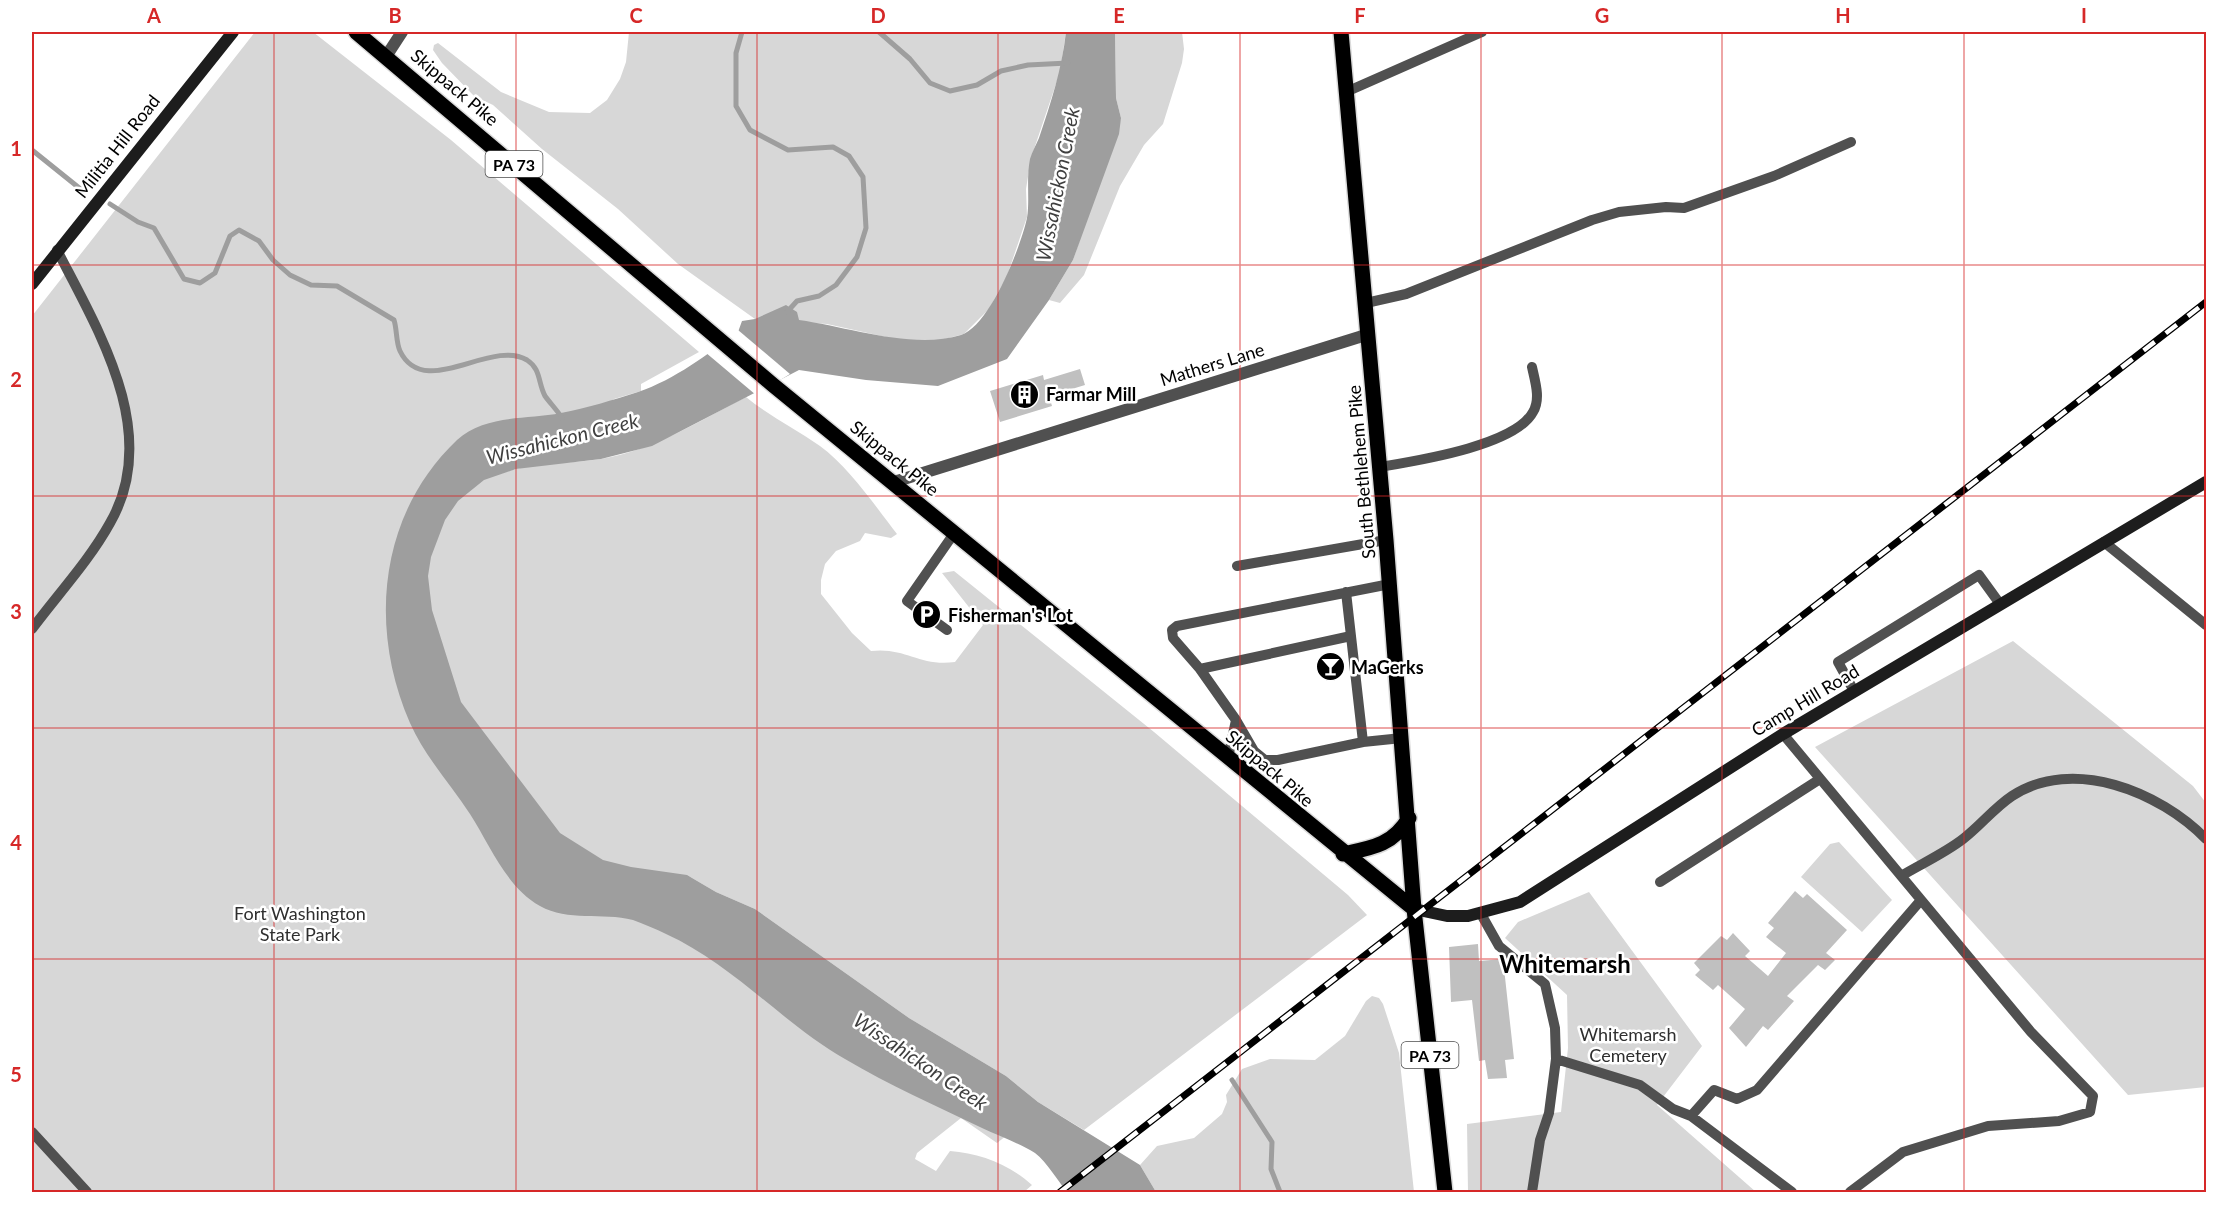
<svg xmlns="http://www.w3.org/2000/svg" width="2238" height="1224" viewBox="0 0 2238 1224" font-family="Lato,sans-serif">
  <rect width="100%" height="100%" fill="#fff"/>
  <!-- green -->
  <path fill="#d7d7d7" d="M 255,32 L 313,32 L 451,140 L 699,352 L 641,384 L 641,391 L 614,399 L 505,472 C 536,462 569,464 601,459 C 654,450 699,421 746,397 C 769,416 796,429 820,446 C 848,466 876,507 897,534 L 891,538 L 865,533 L 860,541 L 836,551 L 825,564 L 821,580 L 821,594 L 852,633 L 871,651 C 906,647 920,667 955,662 L 983,625 L 942,573 L 954,571 L 1154,732 L 1348,895 L 1367,915 L 1084,1130 L 1038,1102 L 1006,1076 L 909,1018 L 755,909 L 716,892 L 687,875 L 1034,1114 L 997,1143 L 961,1118 L 917,1153 L 915,1159 L 936,1171 L 950,1151 C 980,1153 1010,1165 1032,1185 L 1024,1192 L 32,1192 L 32,316 Z
    M 629,32 L 1066,32 L 1060,72 L 1031,158 L 1026,189 L 1027,217 L 1007,276 L 989,309 L 964,334 L 941,340 L 904,341 L 827,324 L 755,319 L 678,264 L 618,209 L 542,149 L 493,105 L 474,96 L 442,63 L 433,50 L 434,45 L 438,43 L 501,92 L 549,112 L 590,113 L 607,100 L 620,79 L 626,62 Z
    M 1115,32 L 1182,32 L 1184,49 L 1182,63 L 1163,124 L 1144,145 L 1120,186 L 1084,275 L 1060,303 L 1049,300 L 1073,260 L 1121,118 L 1116,98 Z
    M 2013,641 L 2193,786 L 2206,803 L 2206,1087 L 2128,1095 L 1815,747 Z
    M 1839,842 L 1892,900 L 1862,932 L 1801,877 L 1830,844 Z
    M 1589,892 L 1702,1046 L 1657,1105 L 1756,1192 L 1468,1192 L 1467,1124 L 1561,1112 L 1568,1048 L 1567,995 L 1505,938 L 1518,922 Z
    M 1372,996 L 1379,998 L 1383,1004 L 1399,1053 L 1414,1192 L 1156,1192 L 1140,1165 L 1157,1146 L 1194,1138 L 1222,1114 L 1227,1102 L 1226,1095 L 1242,1069 L 1270,1059 L 1315,1060 L 1345,1036 L 1366,1001 Z"/>
  <!-- water -->
  <path fill="#9e9e9e" d="M 1066,32 L 1115,32 L 1116,98 L 1121,118 L 1119,134 L 1073,260 L 1049,300 L 1007,359 L 938,386 L 866,380 L 799,370 L 652,446 L 601,459 L 516,469 L 484,480 L 458,501 L 445,520 L 431,557 L 428,576 L 432,610 L 461,702 L 560,833 L 603,860 L 631,867 L 687,875 L 716,892 L 755,909 L 909,1018 L 1006,1076 L 1038,1102 L 1140,1165 L 1156,1192 L 1067,1192 C 1057,1180 1047,1162 1035,1153 C 1019,1143 999,1136 982,1128 C 936,1106 889,1085 845,1059 C 782,1023 734,965 666,934 C 656,929 644,924 633,920 C 602,912 568,922 540,906 C 506,887 490,845 470,814 C 450,783 425,757 410,723 C 368,627 379,514 457,440 C 486,414 526,420 561,413 C 587,408 613,400 638,392 C 676,379 706,355 738,332 L 742,321 L 755,319 L 786,305 L 797,312 L 799,320 C 849,327 913,350 961,335 C 990,326 1021,246 1027,218 C 1030,200 1026,179 1030,159 C 1032,152 1036,145 1039,138 C 1051,103 1062,68 1066,32 Z"/>
  <!-- pier -->
  <path fill="#fff" d="M 738,330 L 790,374 L 756,395 L 705,352 Z"/>
  <g fill="none" stroke-linecap="round" stroke-linejoin="round">
    <!-- stream -->
    <path stroke="#9e9e9e" stroke-width="5" d="M 742,32 L 736,53 L 736,106 L 750,130 L 788,150 L 833,147 L 849,156 L 863,177 L 866,228 L 857,257 L 836,285 L 819,296 L 797,301 L 787,312
      M 879,32 L 910,59 L 930,83 L 950,91 L 977,85 L 1001,71 L 1028,65 L 1068,63
      M 32,150 L 83,191
      M 110,204 L 138,222 L 154,228 L 184,279 L 200,283 L 215,273 L 230,236 L 239,230 L 259,241 L 273,260 L 290,275 L 311,285 L 337,286 L 394,320 C 397,329 396,343 400,351 C 424,401 491,338 527,360 C 541,369 538,383 545,396 C 550,403 557,410 562,418
      M 1232,1080 L 1272,1142 L 1271,1169 L 1280,1192"/>
  </g>
  <!-- building -->
  <path fill="#c0c0c0" d="M 1080,369 L 1085,385 L 1049,396 L 1052,406 L 1000,422 L 990,391 L 1043,375 L 1044,380 Z
    M 1795,891 L 1803,898 L 1807,894 L 1847,930 L 1826,953 L 1835,960 L 1825,970 L 1818,965 L 1787,996 L 1794,1001 L 1768,1030 L 1763,1026 L 1746,1047 L 1729,1028 L 1745,1009 L 1718,985 L 1713,990 L 1695,975 L 1700,970 L 1694,963 L 1721,936 L 1727,940 L 1733,933 L 1750,951 L 1745,956 L 1768,976 L 1786,953 L 1766,937 L 1774,928 L 1768,923 Z
    M 1478,944 L 1479,961 L 1503,959 L 1514,1059 L 1505,1060 L 1507,1078 L 1488,1079 L 1485,1060 L 1479,1061 L 1472,1000 L 1451,1002 L 1449,947 Z"/>
  <g fill="none" stroke-linecap="round" stroke-linejoin="round">
    <defs>
      <path id="primary" d="M 356,32 L 773,385 L 1414,909
        M 1341,32 L 1386,540 L 1414,909 L 1445,1192
        M 1343,854 C 1372,848 1393,845 1409,818"/>
    </defs>
    <!-- primary casing -->
    <use href="#primary" stroke="#dbdbdb" stroke-width="18"/>
    <!-- lane -->
    <path stroke="#505050" stroke-width="10" d="M 1346,92 L 1482,32
      M 1366,303 L 1406,294 L 1592,220 L 1619,212 L 1666,207 L 1684,208 L 1774,176 L 1851,142
      M 1380,467 C 1415,461 1515,446 1533,412 C 1541,399 1535,381 1532,367
      M 2104,542 L 2206,625
      M 1237,566 L 1386,540
      M 32,629 C 58,594 89,561 110,523 C 162,433 98,330 57,250
      M 947,630 L 907,601 L 955,532
      M 1200,669 L 1351,636
      M 1854,691 L 1838,662 L 1979,575 L 2000,604
      M 1236,720 L 1254,751 L 1265,760 L 1278,760 L 1363,742 L 1346,592
      M 1783,734 L 2031,1032 L 2093,1096 L 2090,1112 L 2059,1121 L 1988,1126 L 1903,1152 L 1850,1192
      M 1363,742 L 1402,738
      M 1228,758 L 1236,720 L 1200,669 L 1173,638 L 1172,630 L 1177,626 L 1390,584
      M 1901,876 C 1921,864 1945,853 1963,839 C 1980,826 1994,808 2012,796 C 2073,756 2160,792 2206,839
      M 1660,882 L 1820,779
      M 1481,914 L 1499,946 L 1545,984 L 1555,1028 L 1556,1059 L 1549,1113 L 1540,1140 L 1532,1192
      M 1556,1059 L 1640,1085 L 1673,1109 L 1691,1116 L 1714,1090 L 1737,1099 L 1757,1090 L 1921,900
      M 1691,1116 L 1792,1192
      M 32,1132 L 87,1192"/>
    <!-- street -->
    <path stroke="#505050" stroke-width="12" d="M 387,55 L 402,32
      M 894,482 L 1369,334"/>
    <!-- secondary -->
    <path stroke="#1d1d1d" stroke-width="12" d="M 32,284 L 233,32
      M 1414,909 L 1447,916 L 1468,916 L 1520,902 L 1783,734 L 2206,482"/>
    <!-- primary -->
    <use href="#primary" stroke="#000" stroke-width="15"/>
    <defs>
      <path id="rail" d="M 1060,1192 L 2206,302"/>
    </defs>
    <!-- rail casing -->
    <use href="#rail" stroke="#000" stroke-width="7"/>
    <!-- rail -->
    <use href="#rail" stroke="#fff" stroke-width="4.5" stroke-dasharray="14" stroke-linecap="butt"/>
  </g>
  <!-- grid -->
  <path fill="none" stroke="#d62828" stroke-width="1.5" stroke-opacity="0.55" d="M 274,32 L 274,1192M 516,32 L 516,1192M 757,32 L 757,1192M 998,32 L 998,1192M 1240,32 L 1240,1192M 1481,32 L 1481,1192M 1722,32 L 1722,1192M 1964,32 L 1964,1192M 32,265 L 2206,265M 32,496 L 2206,496M 32,728 L 2206,728M 32,959 L 2206,959"/>
  <!-- icons -->
  <defs>
    <symbol id="building-disc" viewBox="-11 -11 22 22"><circle r="9.5" fill="#000" stroke="#fff"/><path d="M-4-6H4V6H1V3H-1V6H-4ZM-2.5-4.3h1.7v1.8h-1.7ZM.8-4.3h1.7v1.8H.8ZM-2.5-1h1.7V.8h-1.7ZM.8-1h1.7V.8H.8Z" fill="#fff"/></symbol>
    <symbol id="parking-disc" viewBox="-11 -11 22 22"><circle r="9.5" fill="#000" stroke="#fff"/><path d="M-3.5-5.5H1a3.5 3.5 0 0 1 0 7H-1V5.5H-3.5ZM-1-3.4V-.6H.8a1.4 1.4 0 0 0 0-2.8Z" fill="#fff"/></symbol>
    <symbol id="bar-disc" viewBox="-11 -11 22 22"><circle r="9.5" fill="#000" stroke="#fff"/><path d="M-6-5H6L.8 .8V4.5H3.5V6h-7V4.5H-.8V.8Z" fill="#fff"/></symbol>
  </defs>
  <g fill-rule="evenodd">
    <use href="#building-disc" x="1008" y="378" width="33" height="33"/>
    <use href="#parking-disc" x="910" y="598" width="33" height="33"/>
    <use href="#bar-disc" x="1314" y="650" width="33" height="33"/>
  </g>
  <g text-anchor="middle" dominant-baseline="central" stroke-width="5" stroke-linejoin="round" paint-order="stroke">
    <!-- shield labels -->
    <g fill="#fff" stroke="#4c4c4c" stroke-width="1.5">
      <rect x="485.5" y="151" width="57" height="26" rx="4.5"/>
      <rect x="1401.5" y="1042" width="57" height="26" rx="4.5"/>
    </g>
    <g font-size="16" font-weight="bold" fill="#000">
      <text x="514" y="164">PA 73</text>
      <text x="1430" y="1055">PA 73</text>
    </g>
    <!-- street labels -->
    <g font-size="18" fill="#000" stroke="#fff">
      <text transform="translate(455 87) rotate(40)">Skippack Pike</text>
      <text transform="translate(117 146) rotate(-52)">Militia Hill Road</text>
      <text transform="translate(1212 364) rotate(-17)">Mathers Lane</text>
      <text transform="translate(895 458) rotate(39)">Skippack Pike</text>
      <text transform="translate(1361 472) rotate(-95)">South Bethlehem Pike</text>
      <text transform="translate(1805 700) rotate(-31)">Camp Hill Road</text>
      <text transform="translate(1270 768) rotate(40)">Skippack Pike</text>
    </g>
    <!-- poi labels -->
    <g font-size="18" font-weight="bold" fill="#000" stroke="#fff" text-anchor="start">
      <text x="1046" y="394">Farmar Mill</text>
      <text x="948" y="615">Fisherman's Lot</text>
      <text x="1351" y="667">MaGerks</text>
    </g>
    <!-- park labels -->
    <g font-size="18" fill="#2e2e2e" stroke="#fff">
      <text x="300" y="913">Fort Washington<tspan x="300" dy="21">State Park</tspan></text>
      <text x="1628" y="1034">Whitemarsh<tspan x="1628" dy="21">Cemetery</tspan></text>
    </g>
    <!-- water labels -->
    <g font-size="20" font-style="italic" fill="#3f3f3f" stroke="#fff">
      <text transform="translate(1057 184) rotate(-79)">Wissahickon Creek</text>
      <text transform="translate(562 438) rotate(-14)">Wissahickon Creek</text>
      <text transform="translate(921 1061) rotate(34)">Wissahickon Creek</text>
    </g>
    <!-- district labels -->
    <g font-size="24" font-weight="bold" fill="#000" stroke="#fff">
      <text x="1565" y="963">Whitemarsh</text>
    </g>
  </g>
  <!-- border -->
  <rect width="2238" height="1224" fill="none" stroke="#ffffff" stroke-width="66"/>
  <rect x="33" y="33" width="2172" height="1158" fill="none" stroke="#d62828" stroke-width="2"/>
  <g font-size="20" text-anchor="middle" font-weight="bold" fill="#d62828">
    <text x="154" y="23">A</text>
    <text x="395" y="23">B</text>
    <text x="636" y="23">C</text>
    <text x="878" y="23">D</text>
    <text x="1119" y="23">E</text>
    <text x="1360" y="23">F</text>
    <text x="1602" y="23">G</text>
    <text x="1843" y="23">H</text>
    <text x="2084" y="23">I</text>
    <text x="16" y="156">1</text>
    <text x="16" y="387">2</text>
    <text x="16" y="619">3</text>
    <text x="16" y="850">4</text>
    <text x="16" y="1082">5</text>
  </g>
</svg>
